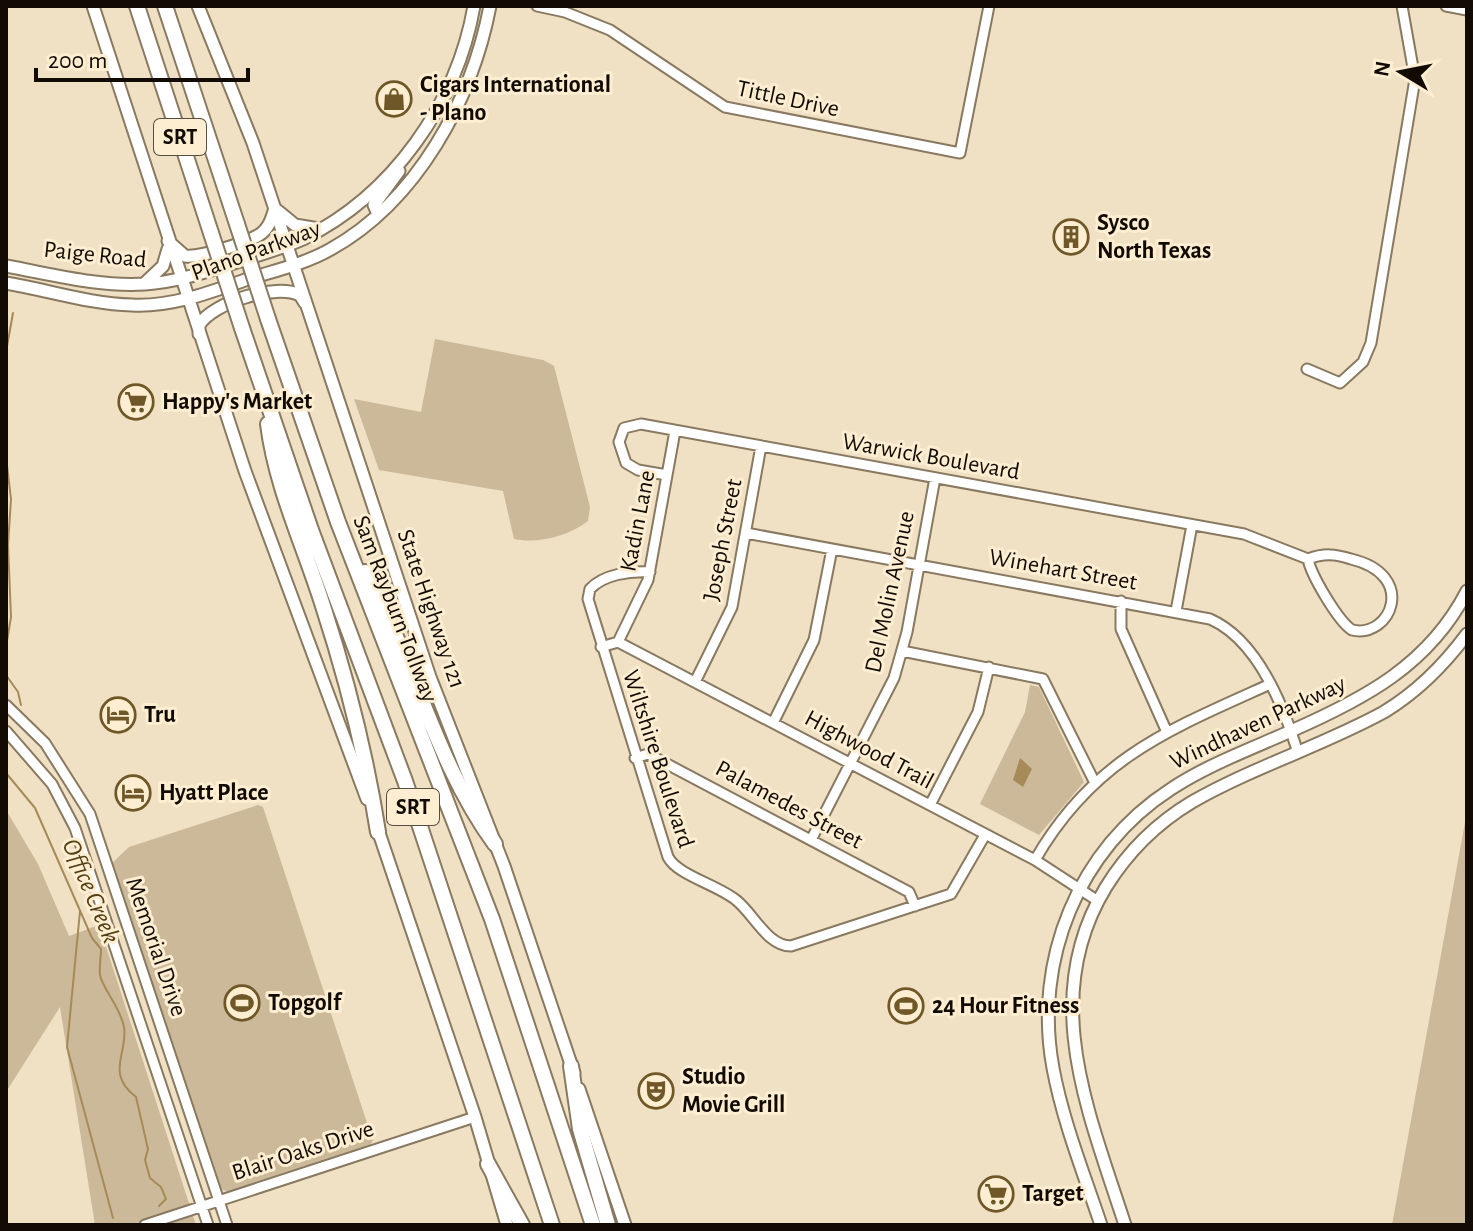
<svg xmlns="http://www.w3.org/2000/svg" width="1473" height="1231" viewBox="0 0 1473 1231" font-family="'Alegreya Sans',sans-serif">
  <rect width="100%" height="100%" fill="#f0e0c4"/>
  <!-- green -->
  <path fill="#cbb999" d="M 435,339 L 543,360 L 554,366 L 590,507 L 588,521 C 569,536 538,544 514,539 L 503,491 L 379,470 L 354,399 L 421,412 Z
    M 1030,685 L 1039,687 L 1084,782 L 1039,835 L 980,804 L 1025,712 Z
    M 258,805 L 263,807 L 373,1141 L 369,1146 L 228,1192 L 220,1189 L 111,864 L 129,847 Z
    M 6,810 L 38,864 L 69,936 L 99,925 L 196,1225 L 95,1225 L 60,1007 L 6,1092 Z
    M 1467,811 L 1467,1225 L 1392,1225 Z"/>
  <!-- water -->
  <path fill="#a68b59" d="M 1020,758 L 1032,769 L 1023,787 L 1013,780 Z"/>
  <g fill="none" stroke-linecap="round" stroke-linejoin="round">
    <!-- stream -->
    <path stroke="#a68b59" stroke-width="2" d="M 6,352 L 13,313
      M 6,457 L 11,499 L 8,545 L 11,617 L 6,647
      M 6,675 L 18,692 L 21,705
      M 6,773 L 35,808 L 92,938 L 101,949 C 101,957 99,967 100,975 C 102,988 120,1006 124,1027 C 128,1054 105,1073 136,1097 L 148,1149 L 145,1160 L 150,1178 L 161,1187 L 166,1199 L 159,1206
      M 80,911 L 67,1047 L 113,1218"/>
    <defs>
      <path id="minor" d="M 537,6 L 565,12 L 610,30 L 725,107 L 960,153 L 989,6
        M 1446,6 L 1467,10
        M 1307,369 L 1340,383 L 1363,362 L 1371,343 L 1415,79 L 1402,6
        M 667,475 L 638,470 L 626,463 L 619,442 L 624,428 L 641,424 L 1244,534 L 1308,559 C 1311,575 1338,621 1352,630 C 1391,639 1418,575 1351,559 C 1335,554 1324,553 1308,559
        M 746,533 L 1210,619 C 1258,640 1284,707 1298,753
        M 650,572 C 630,571 604,574 590,589 L 588,599 L 668,857 C 677,875 718,885 736,900 C 754,914 767,946 791,946 L 951,894 L 985,835
        M 1121,601 L 1121,629 L 1166,730
        M 1176,611 L 1192,525
        M 618,642 L 1035,860 L 1098,901
        M 601,647 L 618,642 L 648,580 L 675,431
        M 902,651 L 1043,679 L 1095,783
        M 695,682 L 732,607 L 761,446
        M 6,705 L 45,743 L 90,814 L 227,1225
        M 773,723 L 814,640 L 832,549
        M 6,731 L 52,784 L 75,828 L 208,1225
        M 635,758 L 648,754 L 909,892 L 915,906
        M 930,805 L 978,712 L 989,667
        M 811,840 L 894,678 L 907,632 L 935,478
        M 1035,860 C 1093,759 1168,730 1268,685
        M 145,1225 L 475,1117"/>
      <path id="major" d="M 93,6 L 245,471 L 367,799
        M 198,6 L 253,143 L 430,677 L 504,866 L 574,1073
        M 278,211 L 295,225 L 319,229
        M 378,214 L 374,205 L 399,171
        M 168,241 L 185,256 C 201,258 245,243 259,235 C 269,229 272,218 275,208
        M 6,266 C 51,274 99,287 145,284 C 178,282 208,271 240,261 C 261,254 283,248 303,239 C 393,195 457,103 474,6
        M 6,283 C 48,290 90,304 132,305 C 171,307 208,293 245,280 C 273,271 305,264 331,249 C 417,201 472,100 490,6
        M 145,283 L 163,266 L 168,249
        M 199,334 L 199,325 C 213,302 276,283 300,295 L 305,303
        M 377,827 L 475,1117 L 507,1225
        M 579,1089 L 625,1225
        M 1101,1225 C 1084,1174 1063,1122 1053,1068 C 1033,961 1078,849 1171,789 C 1207,765 1251,749 1291,731 C 1364,699 1429,665 1467,591
        M 1125,1225 C 1089,1113 1038,998 1106,887 C 1127,853 1157,823 1192,802 C 1253,767 1322,746 1384,712 C 1417,692 1444,665 1467,634"/>
      <path id="highway" d="M 137,6 L 211,233
        M 165,6 L 237,224
        M 268,319 L 338,522 L 492,919 L 593,1225
        M 242,328 L 311,530 L 405,781 L 552,1225
        M 268,424 C 276,488 304,545 323,606 C 347,680 366,755 378,832
        M 365,572 C 414,661 435,762 495,844
        M 571,1066 L 580,1129 L 608,1225
        M 488,1164 L 522,1225"/>
    </defs>
    <!-- minor casing -->
    <use href="#minor" stroke="#887960" stroke-width="13"/>
    <!-- major casing -->
    <use href="#major" stroke="#887960" stroke-width="15"/>
    <!-- highway casing -->
    <use href="#highway" stroke="#887960" stroke-width="18"/>
    <!-- minor -->
    <use href="#minor" stroke="#fff" stroke-width="9"/>
    <!-- major -->
    <use href="#major" stroke="#fff" stroke-width="11"/>
    <!-- highway -->
    <use href="#highway" stroke="#fff" stroke-width="14"/>
    <defs>
      <path id="highway-bridge" d="M 237,224 L 268,319
        M 211,233 L 242,328"/>
    </defs>
    <!-- highway-bridge casing -->
    <use href="#highway-bridge" stroke="#887960" stroke-width="18" stroke-linecap="butt"/>
    <!-- highway-bridge -->
    <use href="#highway-bridge" stroke="#fff" stroke-width="14"/>
  </g>
  <!-- icons -->
  <defs>
    <symbol id="shop-ring" viewBox="-11 -11 22 22"><circle r="9.5" fill="#feeed1" stroke="#6f5728" stroke-width="1.5"/><path d="M-5-2.5h2.3a2.7 3.5 0 0 1 5.4 0H5L5.5 6h-11ZM-1.5-2.5h3a1.5 2.3 0 0 0-3 0Z" fill="#6f5728"/></symbol>
    <symbol id="building-ring" viewBox="-11 -11 22 22"><circle r="9.5" fill="#feeed1" stroke="#6f5728" stroke-width="1.5"/><path d="M-4-6H4V6H1V3H-1V6H-4ZM-2.5-4.3h1.7v1.8h-1.7ZM.8-4.3h1.7v1.8H.8ZM-2.5-1h1.7V.8h-1.7ZM.8-1h1.7V.8H.8Z" fill="#6f5728"/></symbol>
    <symbol id="supermarket-ring" viewBox="-11 -11 22 22"><circle r="9.5" fill="#feeed1" stroke="#6f5728" stroke-width="1.5"/><path d="M-6-5.5h2.5l.6 2H6L4.5 2H-2.5L-4.4-4H-6ZM-1.5 3.2a1.3 1.3 0 1 0 .1 0ZM3 3.2a1.3 1.3 0 1 0 .1 0Z" fill="#6f5728"/></symbol>
    <symbol id="hotel-ring" viewBox="-11 -11 22 22"><circle r="9.5" fill="#feeed1" stroke="#6f5728" stroke-width="1.5"/><path d="M-6-4.5h1.5V1H6V5H4.5V3h-9V5H-6ZM-4 0a1.8 1.8 0 1 1 3.6 0ZM.5 0V-2.5h3Q6-2.5 6 0Z" fill="#6f5728"/></symbol>
    <symbol id="stadium-ring" viewBox="-11 -11 22 22"><circle r="9.5" fill="#feeed1" stroke="#6f5728" stroke-width="1.5"/><path d="M0-5a6.5 5 0 1 0 0 10a6.5 5 0 1 0 0-10ZM-3.5-1.8h7v3.6h-7Z" fill="#6f5728"/></symbol>
    <symbol id="theatre-ring" viewBox="-11 -11 22 22"><circle r="9.5" fill="#feeed1" stroke="#6f5728" stroke-width="1.5"/><path d="M-5-5.5Q0-4 5-5.5V0Q5 5 0 6Q-5 5-5 0ZM-3.3-2.5H-1v1.5H-3.3ZM1-2.5H3.3v1.5H1ZM-2.8 1Q0 5.5 2.8 1Z" fill="#6f5728"/></symbol>
  </defs>
  <g fill-rule="evenodd">
    <use href="#shop-ring" x="374" y="79" width="40" height="40"/>
    <use href="#building-ring" x="1051" y="217" width="40" height="40"/>
    <use href="#supermarket-ring" x="116" y="382" width="40" height="40"/>
    <use href="#hotel-ring" x="98" y="695" width="40" height="40"/>
    <use href="#hotel-ring" x="113" y="773" width="40" height="40"/>
    <use href="#stadium-ring" x="222" y="983" width="40" height="40"/>
    <use href="#stadium-ring" x="886" y="986" width="40" height="40"/>
    <use href="#theatre-ring" x="636" y="1071" width="40" height="40"/>
    <use href="#supermarket-ring" x="976" y="1174" width="40" height="40"/>
  </g>
  <g text-anchor="middle" dominant-baseline="central" stroke-width="6" stroke-linejoin="round" paint-order="stroke">
    <!-- shield labels -->
    <g fill="#feeed1" stroke="#584f42" stroke-width="2">
      <rect x="154" y="119" width="52" height="36" rx="6"/>
      <rect x="387" y="789" width="52" height="36" rx="6"/>
    </g>
    <g font-size="22" font-weight="bold" fill="#110b04">
      <text x="180" y="137">SRT</text>
      <text x="413" y="807">SRT</text>
    </g>
    <!-- poi labels -->
    <g font-size="24" font-weight="bold" fill="#110b04" stroke="#feeed1" text-anchor="start">
      <text x="420" y="85">Cigars International<tspan x="420" dy="28">- Plano</tspan></text>
      <text x="1097" y="223">Sysco<tspan x="1097" dy="28">North Texas</tspan></text>
      <text x="162" y="402">Happy's Market</text>
      <text x="144" y="715">Tru</text>
      <text x="159" y="793">Hyatt Place</text>
      <text x="268" y="1003">Topgolf</text>
      <text x="932" y="1006">24 Hour Fitness</text>
      <text x="682" y="1077">Studio<tspan x="682" dy="28">Movie Grill</tspan></text>
      <text x="1022" y="1194">Target</text>
    </g>
    <!-- street labels -->
    <g font-size="24" fill="#110b04" stroke="#feeed1">
      <text transform="translate(788 99) rotate(12)">Tittle Drive</text>
      <text transform="translate(256 251) rotate(-20)">Plano Parkway</text>
      <text transform="translate(95 255) rotate(6)">Paige Road</text>
      <text transform="translate(931 457) rotate(10)">Warwick Boulevard</text>
      <text transform="translate(638 521) rotate(-79)">Kadin Lane</text>
      <text transform="translate(723 540) rotate(-79)">Joseph Street</text>
      <text transform="translate(1063 570) rotate(10)">Winehart Street</text>
      <text transform="translate(890 592) rotate(-78)">Del Molin Avenue</text>
      <text transform="translate(395 609) rotate(69)">Sam Rayburn Tollway</text>
      <text transform="translate(431 609) rotate(71)">State Highway 121</text>
      <text transform="translate(1258 723) rotate(-25)">Windhaven Parkway</text>
      <text transform="translate(869 750) rotate(28)">Highwood Trail</text>
      <text transform="translate(658 759) rotate(72)">Wiltshire Boulevard</text>
      <text transform="translate(789 805) rotate(28)">Palamedes Street</text>
      <text transform="translate(156 947) rotate(71)">Memorial Drive</text>
      <text transform="translate(303 1151) rotate(-18)">Blair Oaks Drive</text>
    </g>
    <!-- water labels -->
    <g font-size="26" font-style="italic" fill="#543f17" stroke="#feeed1">
      <text transform="translate(91 891) rotate(67)">Office Creek</text>
    </g>
  </g>
  <!-- border -->
  <rect width="1473" height="1231" fill="none" stroke="#110b04" stroke-width="16"/>
  <!-- north arrow -->
  <g transform="translate(1401 72) rotate(280)" stroke="#feeed1" stroke-width="6" paint-order="stroke">
  <path d="M0-6L14 30L0 20L-14 30Z" fill="#110b04"/>
  <text y="-12" font-size="22" font-weight="bold" text-anchor="middle" fill="#110b04">N</text>
  </g>
  <!-- scale -->
  <path d="M36 68v12h212v-12" fill="none" stroke="#110b04" stroke-width="4"/>
  <text x="48" y="68" font-size="24" fill="#110b04" stroke="#feeed1" stroke-width="6" paint-order="stroke">200 m</text>
</svg>
